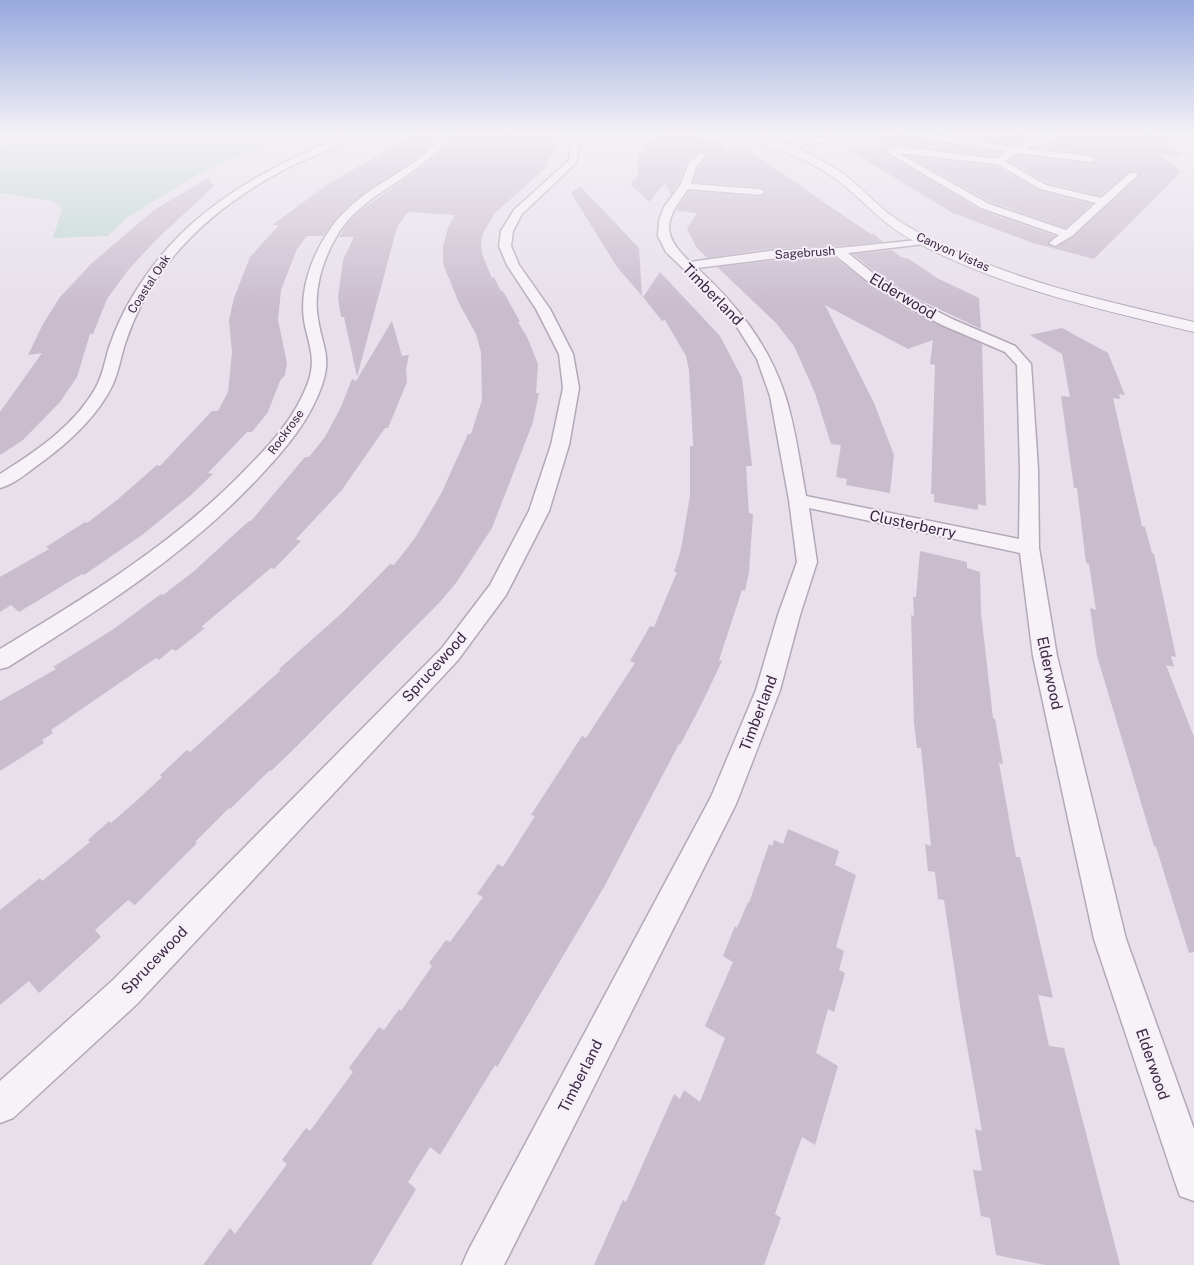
<svg xmlns="http://www.w3.org/2000/svg" width="1194" height="1265" viewBox="0 0 1194 1265" font-family="'Public Sans',sans-serif">
  <rect width="100%" height="100%" fill="#e7dfea"/>
  <!-- green -->
  <path fill="#bfd4d2" d="M 46,133 L 291,133 L 197,175 L 128,217 L 108,236 L 53,238 L 62,209 L 53,201 L 0,193 L 0,147 Z"/>
  <!-- building -->
  <path fill="#c9bccd" d="M 418,133 L 441,133 L 430,147 L 416,159 L 350,204 L 336,219 L 323,236 L 307,236 L 297,249 L 281,290 L 278,320 L 287,363 L 285,375 L 280,381 L 268,412 L 252,432 L 247,432 L 208,473 L 213,474 L 191,495 L 142,535 L 84,575 L 82,574 L 19,612 L 11,605 L 0,612 L 0,577 L 49,549 L 46,547 L 85,522 L 87,523 L 117,500 L 157,465 L 160,466 L 212,411 L 218,411 L 228,392 L 232,353 L 229,320 L 234,298 L 250,257 L 279,225 L 272,225 L 331,182 Z
    M 453,133 L 558,133 L 555,149 L 546,166 L 548,166 L 495,213 L 483,233 L 481,243 L 482,254 L 492,278 L 494,277 L 501,291 L 503,291 L 520,322 L 518,322 L 527,337 L 538,364 L 536,393 L 539,393 L 533,422 L 492,528 L 456,583 L 439,603 L 295,748 L 271,771 L 270,770 L 230,809 L 229,808 L 195,842 L 197,843 L 135,905 L 128,900 L 95,930 L 101,937 L 39,993 L 29,981 L 0,1005 L 0,910 L 40,878 L 42,881 L 90,842 L 88,840 L 109,821 L 111,823 L 134,803 L 162,777 L 160,775 L 187,750 L 190,752 L 240,707 L 281,670 L 279,669 L 343,612 L 390,564 L 394,565 L 415,538 L 441,494 L 468,434 L 471,434 L 482,400 L 481,352 L 476,334 L 459,303 L 443,264 L 443,246 L 448,228 L 455,215 L 408,212 L 397,227 L 357,377 L 344,317 L 341,317 L 338,298 L 343,260 L 354,237 L 339,237 L 348,223 L 361,210 L 426,164 L 441,150 Z
    M 662,133 L 690,133 L 701,139 L 725,140 L 723,150 L 745,148 L 872,235 L 873,233 L 883,242 L 838,246 L 769,249 L 707,258 L 696,247 L 687,229 L 697,213 L 678,211 L 677,209 L 689,191 L 760,197 L 767,191 L 760,187 L 693,182 L 698,167 L 707,156 L 701,151 L 687,162 L 678,185 L 671,195 L 665,183 L 649,202 L 630,184 L 638,175 L 638,152 L 645,152 L 645,145 Z
    M 883,133 L 898,133 L 904,137 L 1002,152 L 996,157 L 904,145 L 891,146 L 885,152 L 980,210 L 1055,236 L 1047,243 L 1054,248 L 1073,237 L 1139,176 L 1139,174 L 1136,171 L 1129,172 L 1100,196 L 1047,183 L 1009,161 L 1017,155 L 1092,164 L 1097,160 L 1097,158 L 1092,154 L 1035,148 L 1053,143 L 1057,133 L 1141,133 L 1147,137 L 1162,138 L 1184,156 L 1161,155 L 1181,172 L 1094,259 L 1033,243 L 953,213 L 849,150 L 879,148 L 879,138 L 882,138 Z
    M 930,133 L 1045,133 L 1044,135 L 1014,145 Z
    M 907,156 L 996,166 L 1040,191 L 1092,204 L 1066,228 L 990,202 Z
    M 208,178 L 214,186 L 154,242 L 129,269 L 107,299 L 93,334 L 90,334 L 77,377 L 60,402 L 23,440 L 0,455 L 0,412 L 42,353 L 28,355 L 43,324 L 60,297 L 92,263 L 154,210 Z
    M 580,186 L 639,248 L 642,296 L 617,267 L 571,193 Z
    M 892,250 L 901,257 L 909,259 L 937,278 L 979,298 L 981,329 L 918,299 L 875,272 L 853,254 Z
    M 834,257 L 865,281 L 906,309 L 982,344 L 986,506 L 978,504 L 978,510 L 934,502 L 934,494 L 931,494 L 935,365 L 930,364 L 933,340 L 908,349 L 825,305 L 874,403 L 894,455 L 890,493 L 846,485 L 847,479 L 836,477 L 841,445 L 831,444 L 815,393 L 794,346 L 776,323 L 717,267 L 769,261 Z
    M 660,272 L 720,336 L 742,378 L 752,466 L 746,466 L 749,513 L 753,514 L 749,572 L 745,591 L 742,590 L 719,660 L 722,661 L 701,705 L 680,745 L 679,744 L 604,887 L 497,1067 L 495,1065 L 440,1155 L 430,1147 L 408,1182 L 416,1189 L 371,1265 L 203,1265 L 230,1228 L 235,1234 L 287,1164 L 282,1160 L 306,1128 L 310,1131 L 353,1072 L 349,1068 L 379,1027 L 384,1030 L 399,1009 L 401,1011 L 432,966 L 429,963 L 446,940 L 450,942 L 483,897 L 477,894 L 498,864 L 503,867 L 535,816 L 531,815 L 582,736 L 586,738 L 635,663 L 630,661 L 650,626 L 654,627 L 677,572 L 674,572 L 681,549 L 690,496 L 690,446 L 693,446 L 693,443 L 689,370 L 686,356 L 665,320 L 662,321 L 643,297 Z
    M 392,321 L 402,356 L 409,355 L 406,369 L 407,382 L 388,428 L 385,428 L 341,491 L 296,539 L 301,541 L 274,569 L 271,568 L 201,627 L 205,628 L 176,651 L 172,649 L 159,660 L 156,658 L 51,730 L 53,733 L 42,740 L 44,743 L 0,771 L 0,701 L 56,669 L 53,667 L 112,630 L 161,594 L 163,595 L 193,572 L 249,521 L 251,521 L 305,457 L 309,457 L 325,437 L 341,407 L 352,379 L 356,381 Z
    M 1062,328 L 1108,353 L 1125,395 L 1119,394 L 1120,399 L 1113,398 L 1142,526 L 1145,527 L 1152,553 L 1154,554 L 1176,657 L 1171,656 L 1174,667 L 1166,665 L 1194,737 L 1194,952 L 1189,953 L 1156,847 L 1154,846 L 1097,656 L 1090,608 L 1096,610 L 1089,564 L 1086,563 L 1077,488 L 1074,488 L 1061,396 L 1070,397 L 1062,354 L 1030,335 Z
    M 920,551 L 967,562 L 967,568 L 980,572 L 981,613 L 993,718 L 995,719 L 1003,764 L 999,763 L 1016,857 L 1020,857 L 1053,998 L 1038,995 L 1049,1046 L 1064,1048 L 1120,1265 L 1045,1265 L 996,1255 L 990,1218 L 981,1216 L 973,1170 L 982,1171 L 975,1129 L 982,1131 L 961,1012 L 944,900 L 938,899 L 935,872 L 928,871 L 925,844 L 931,846 L 921,748 L 917,748 L 914,723 L 911,615 L 914,616 L 913,597 L 916,597 Z
    M 788,829 L 839,851 L 835,865 L 856,875 L 836,947 L 844,951 L 839,970 L 845,973 L 834,1012 L 828,1009 L 816,1053 L 838,1066 L 815,1145 L 802,1137 L 775,1214 L 781,1218 L 764,1265 L 594,1265 L 623,1200 L 626,1202 L 674,1094 L 680,1099 L 684,1090 L 700,1102 L 725,1038 L 705,1026 L 733,962 L 723,956 L 735,926 L 737,928 L 748,902 L 749,903 L 769,844 L 772,846 L 774,840 L 783,844 Z"/>
  <g fill="none" stroke-linecap="round" stroke-linejoin="round">
    <defs>
      <path id="minor" d="M 344,133 L 354,133 C 339,148 307,158 287,168 C 238,194 192,228 160,274 C 146,294 134,317 126,341 C 121,355 119,371 113,384 C 98,416 69,442 42,462 C 29,471 15,484 0,488 L 0,474 C 35,452 74,426 95,389 C 104,374 105,357 111,342 C 122,311 140,282 160,257 C 193,217 235,188 280,165 C 301,154 324,145 344,133 Z
        M 443,133 L 451,133 C 423,179 361,190 335,239 C 322,262 313,292 318,319 C 322,346 332,356 322,385 C 310,420 286,448 261,475 C 188,554 99,610 8,667 L 0,669 L 0,649 C 88,596 175,543 247,468 C 272,443 295,417 308,383 C 317,357 308,344 304,320 C 300,292 310,261 325,237 C 339,213 362,195 385,181 C 407,167 429,156 443,133 Z
        M 573,133 L 581,133 L 576,163 L 522,214 L 513,231 L 511,246 L 519,265 L 550,309 L 573,354 L 579,388 L 569,445 L 549,511 L 506,595 L 458,660 L 137,1004 L 13,1118 L 0,1123 L 0,1081 L 113,980 L 442,648 L 490,585 L 529,511 L 551,445 L 563,388 L 559,354 L 536,309 L 507,265 L 499,246 L 501,231 L 514,210 L 569,160 Z
        M 844,133 L 859,133 L 783,151 L 779,148 L 783,145 Z
        M 900,133 L 918,133 L 1014,147 L 1045,137 L 1047,133 L 1055,133 L 1052,141 L 1025,149 L 1092,156 L 1096,159 L 1092,162 L 1017,153 L 1005,161 L 1046,185 L 1101,198 L 1130,173 L 1136,173 L 1138,175 L 1072,236 L 1055,246 L 1049,243 L 1059,235 L 981,208 L 887,152 L 891,148 L 904,147 L 997,159 L 1006,151 L 904,135 ZM 898,153 L 997,164 L 1040,189 L 1096,203 L 1066,230 L 989,204 Z
        M 1143,133 L 1194,133 L 1194,137 L 1147,135 Z
        M 701,153 L 705,156 L 696,166 L 691,184 L 760,189 L 765,192 L 760,195 L 688,189 C 665,220 660,234 690,262 L 769,251 L 838,248 L 928,239 L 930,241 L 924,244 L 848,253 L 874,274 L 917,301 L 952,319 L 1015,346 L 1031,364 L 1038,469 L 1039,548 L 1057,656 L 1126,939 L 1194,1129 L 1194,1201 L 1180,1196 L 1175,1182 L 1094,939 L 1033,656 L 1020,553 L 809,508 L 817,562 L 800,615 L 780,690 L 736,804 L 504,1265 L 462,1265 L 468,1251 L 711,797 L 756,690 L 778,615 L 797,562 L 789,500 L 770,396 L 757,359 L 734,322 L 708,292 L 666,252 L 658,236 L 659,221 L 664,207 L 680,186 L 689,163 ZM 835,255 L 866,280 L 907,307 L 942,325 L 1005,352 L 1017,365 L 1020,469 L 1019,539 L 806,496 C 800,464 795,425 785,395 C 768,343 736,304 697,268 L 769,259 Z"/>
      <path id="tertiary" d="M 728,133 C 766,131 820,155 850,179 C 864,191 877,205 892,216 C 913,231 936,242 959,252 C 1033,286 1115,303 1194,322 L 1194,332 C 1099,309 1001,288 914,241 C 881,224 865,201 837,180 C 805,156 767,145 729,135 Z"/>
    </defs>
    <!-- minor casing -->
    <use href="#minor" stroke="#b4a8b8" stroke-width="3"/>
    <!-- tertiary casing -->
    <use href="#tertiary" stroke="#b4a8b8" stroke-width="2"/>
    <!-- minor -->
    <use href="#minor" fill="#f6f2f7" fill-rule="evenodd"/>
    <!-- tertiary -->
    <use href="#tertiary" fill="#f6f2f7" fill-rule="evenodd"/>
  </g>
  <!-- sky -->
  <linearGradient id="sky" x2="0" y2="1"><stop stop-color="#96a8dd"/><stop offset="0.43" stop-color="#f4f1f6"/><stop offset="1" stop-color="#f4f1f6" stop-opacity="0"/></linearGradient>
  <rect width="1194" height="310" fill="url(#sky)"/>
  <g text-anchor="middle" dominant-baseline="central" stroke-width="4" stroke-linejoin="round" paint-order="stroke">
    <!-- far-street labels -->
    <g font-size="12" fill="#3c2642" stroke="#f5eff7">
      <text transform="translate(953 252) rotate(24)">Canyon Vistas</text>
      <text transform="translate(805 253) rotate(-4)">Sagebrush</text>
      <text transform="translate(149 284) rotate(-57)">Coastal Oak</text>
      <text transform="translate(286 432) rotate(-54)">Rockrose</text>
    </g>
    <!-- street labels -->
    <g font-size="15" fill="#3c2642" stroke="#f5eff7">
      <text transform="translate(713 294) rotate(46)">Timberland</text>
      <text transform="translate(903 296) rotate(31)">Elderwood</text>
      <text transform="translate(913 524) rotate(12)">Clusterberry</text>
      <text transform="translate(434 667) rotate(-48)">Sprucewood</text>
      <text transform="translate(1050 673) rotate(78)">Elderwood</text>
      <text transform="translate(758 713) rotate(-69)">Timberland</text>
      <text transform="translate(154 960) rotate(-46)">Sprucewood</text>
      <text transform="translate(1153 1064) rotate(71)">Elderwood</text>
      <text transform="translate(580 1076) rotate(-63)">Timberland</text>
    </g>
  </g>
</svg>
